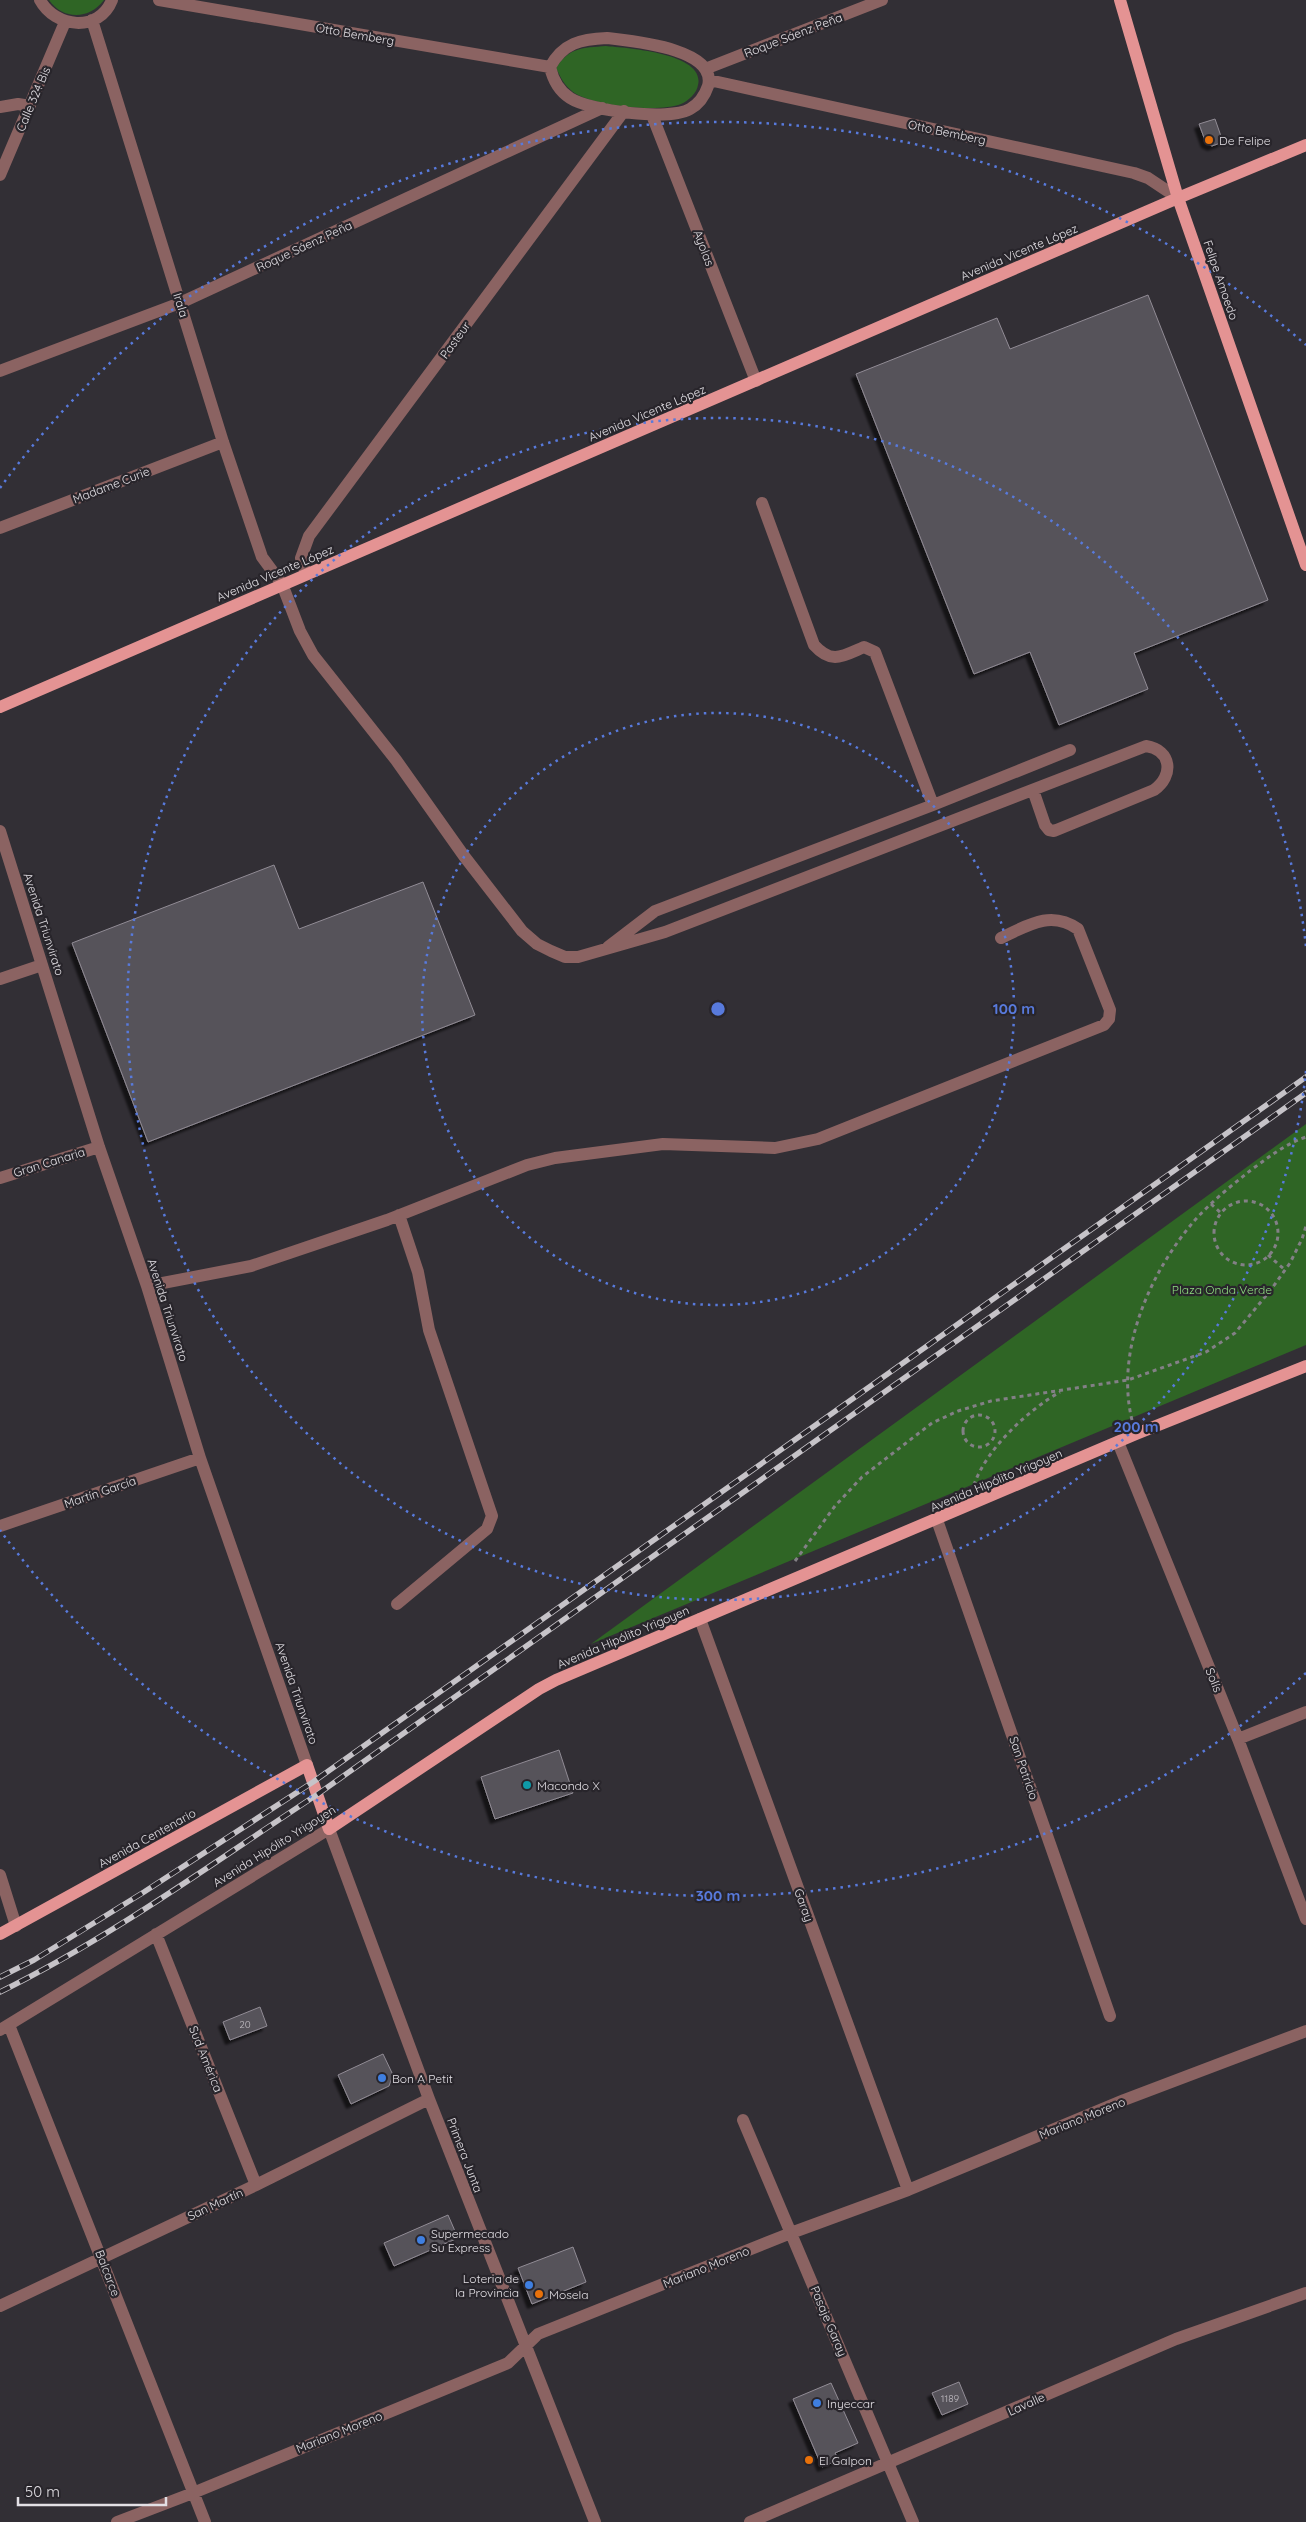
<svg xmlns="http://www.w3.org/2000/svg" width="1306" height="2522" viewBox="0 0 1306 2522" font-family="Quicksand,sans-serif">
  <defs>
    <filter id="shadow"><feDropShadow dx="-4.5" dy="4.5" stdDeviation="1" flood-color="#0009"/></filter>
  </defs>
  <rect width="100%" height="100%" fill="#322f35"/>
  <!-- green -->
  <path fill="#2f6525" d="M 49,0 L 104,0 C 89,20 63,20 49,0 Z
    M 606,46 C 626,48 706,53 698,85 C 697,93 688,101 681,104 C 659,113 592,106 573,92 C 564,85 561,78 556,68 C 570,47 582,48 606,46 Z
    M 1306,1124 L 1306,1345 L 591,1644 Z"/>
  <!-- building -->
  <path fill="#56525a" stroke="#918c95" filter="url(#shadow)" d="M 1215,119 L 1223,142 L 1212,146 L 1206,143 L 1199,124 Z
    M 1148,295 L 1268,600 L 1134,653 L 1148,689 L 1059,725 L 1030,652 L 974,674 L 856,374 L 997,318 L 1010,349 Z
    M 274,865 L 299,929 L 423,882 L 475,1015 L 148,1142 L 72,943 Z
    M 559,1750 L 573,1793 L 495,1819 L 481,1777 Z
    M 260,2007 L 267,2026 L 230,2040 L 223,2022 Z
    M 383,2054 L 393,2075 L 389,2086 L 351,2104 L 338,2075 Z
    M 448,2215 L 458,2238 L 394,2266 L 384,2243 Z
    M 573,2247 L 586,2282 L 532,2304 L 518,2268 Z
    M 959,2382 L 968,2404 L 942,2415 L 932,2393 Z
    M 831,2383 L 858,2443 L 835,2453 L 839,2460 L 822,2467 L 793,2399 Z"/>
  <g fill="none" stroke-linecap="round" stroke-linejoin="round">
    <!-- path -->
    <path stroke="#838086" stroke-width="3" stroke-dasharray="4 4" stroke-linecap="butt" d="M1214 1233a32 32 0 1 1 64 0a32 32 0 1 1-64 0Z
      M 1211,1204 L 1221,1213
      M 1268,1255 L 1285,1270
      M963 1431a16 16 0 1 1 32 0a16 16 0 1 1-32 0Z
      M 1132,1420 C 1115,1351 1150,1272 1195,1220 C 1211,1202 1232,1185 1251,1170 C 1269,1157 1285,1144 1306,1137
      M 974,1485 C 986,1449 1028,1410 1060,1392
      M 795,1561 L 835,1506 L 862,1477 L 932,1423 L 958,1411 L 991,1401 L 1128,1380 L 1206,1352 L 1235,1333 L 1270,1291 L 1290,1263 L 1302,1239 L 1306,1226"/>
    <!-- minor -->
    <path stroke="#8b6362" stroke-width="12" d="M 40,0 C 55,28 99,33 112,0
      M 159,0 L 550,67
      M 92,20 L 223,442 L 262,557 L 282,584 L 300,631 L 313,655 L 396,760 L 464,856 L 522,931 L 537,944 L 551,951 L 565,957 L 578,957 L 665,932 L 1146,746 C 1172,750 1174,776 1154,790 L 1054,831 L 1049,830 L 1045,825 L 1033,790
      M 607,38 C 630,41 718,48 708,86 C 705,95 699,104 690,109 C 669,121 590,111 570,98 C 559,91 553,80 550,67 C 563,43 581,39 607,38 Z
      M 705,69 L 882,0
      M 709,80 L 1134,173 L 1148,178 L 1178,198
      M 0,107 L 18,104 L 30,106
      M 652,115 L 756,381
      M 0,175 L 65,22
      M 0,371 L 180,303 L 602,108
      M 762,503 L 814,645 C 832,665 843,656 864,647 L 875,652 L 933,805
      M 0,528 L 223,442
      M 306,574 L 301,558 L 309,536 L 624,111
      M 0,831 L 99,1147 L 147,1286 L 200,1458 L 307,1765
      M 608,947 L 655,911 L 933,805 L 1070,750
      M 0,979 L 42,965
      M 0,1178 L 99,1147
      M 147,1286 L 251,1266 L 387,1220 L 527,1165 L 555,1158 L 663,1144 L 775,1148 L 818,1139 L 1104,1025 L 1109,1019 L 1110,1010 L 1078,929 C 1051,910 1028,925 1001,938
      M 1118,1442 L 1238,1739 L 1306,1919
      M 937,1520 L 1110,2016
      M 0,1526 L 200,1458
      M 397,1604 L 487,1529 L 492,1516 L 429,1330 L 418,1272 L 399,1215
      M 700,1619 L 908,2190
      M 1238,1739 L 1306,1712
      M 0,1875 L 16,1926
      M 156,1934 L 256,2185
      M 9,2025 L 205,2522
      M 0,2030 L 329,1829 L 429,2099 L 595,2522
      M 743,2120 L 913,2522
      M 0,2306 L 256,2185 L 429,2099
      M 117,2522 L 193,2493 L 508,2363 L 538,2334 L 791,2233 L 908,2190 L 1124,2100 L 1306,2031
      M 750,2522 L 1176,2339 L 1306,2293"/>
    <!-- major -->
    <path stroke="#e49393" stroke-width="12" d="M 1120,0 L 1178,198 L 1306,565
      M 0,707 L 1178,198 L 1306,145
      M 0,1934 L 307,1765 L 329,1829 L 539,1689 L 556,1680 L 1136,1434 L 1306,1366"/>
    <defs>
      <path id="rail" d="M 0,1977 L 34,1960 L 144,1892 L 313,1782 L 1306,1077
        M 0,1992 C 112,1937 214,1862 318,1794 L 1306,1093"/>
    </defs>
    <!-- rail casing -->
    <use href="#rail" stroke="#c6c3c8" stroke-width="5.5"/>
    <!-- rail -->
    <use href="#rail" stroke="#28252b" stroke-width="4" stroke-dasharray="11" stroke-linecap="butt"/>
  </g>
  <!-- distance rings -->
  <g fill="none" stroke="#587adc" stroke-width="2.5" stroke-dasharray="2.5 5">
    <circle cx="718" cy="1009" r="296"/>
    <path d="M1306 1071A591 591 0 1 1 1306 947"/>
    <path d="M1306 1673A887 887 0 0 1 0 1530M0 488A887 887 0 0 1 1306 345"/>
  </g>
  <!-- markers -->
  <g fill="#e8710a" stroke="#28252b" stroke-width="2">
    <circle cx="1209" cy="140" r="5"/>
    <circle cx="539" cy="2294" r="5"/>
    <circle cx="809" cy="2460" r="5"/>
  </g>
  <circle fill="#0f9aa8" stroke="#28252b" stroke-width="2" cx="527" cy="1785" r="5"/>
  <g fill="#3f7fe0" stroke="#28252b" stroke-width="2">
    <circle cx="382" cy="2078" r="5"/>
    <circle cx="421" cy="2240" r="5"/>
    <circle cx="529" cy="2285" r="5"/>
    <circle cx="817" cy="2403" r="5"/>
  </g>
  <g text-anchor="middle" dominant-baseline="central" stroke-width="4.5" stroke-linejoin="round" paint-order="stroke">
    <!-- number labels -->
    <g font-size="10" fill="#c0bcc2">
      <text x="245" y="2024">20</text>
      <text x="950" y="2398">1189</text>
    </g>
    <!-- street labels -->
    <g font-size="12" fill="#e3e0e5" stroke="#28252b">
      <text transform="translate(355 34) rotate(10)">Otto Bemberg</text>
      <text transform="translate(793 35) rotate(-21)">Roque Sáenz Peña</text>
      <text transform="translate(33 99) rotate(-67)">Calle 324 Bis</text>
      <text transform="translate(947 132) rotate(12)">Otto Bemberg</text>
      <text transform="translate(304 246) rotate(-25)">Roque Sáenz Peña</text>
      <text transform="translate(704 248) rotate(69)">Ayolas</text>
      <text transform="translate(1019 252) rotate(-23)">Avenida Vicente López</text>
      <text transform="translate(1221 280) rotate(71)">Felipe Amoedo</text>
      <text transform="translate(181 305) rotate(73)">Irala</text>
      <text transform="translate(455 340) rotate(-54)">Pasteur</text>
      <text transform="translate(647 413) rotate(-23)">Avenida Vicente López</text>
      <text transform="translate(111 485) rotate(-21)">Madame Curie</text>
      <text transform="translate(275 573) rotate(-23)">Avenida Vicente López</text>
      <text transform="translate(44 924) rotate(72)">Avenida Triunvirato</text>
      <text transform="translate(49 1162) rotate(-17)">Gran Canaria</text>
      <text transform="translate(168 1310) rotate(72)">Avenida Triunvirato</text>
      <text transform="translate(996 1480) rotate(-23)">Avenida Hipólito Yrigoyen</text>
      <text transform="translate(100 1492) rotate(-19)">Martín García</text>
      <text transform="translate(623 1637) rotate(-23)">Avenida Hipólito Yrigoyen</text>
      <text transform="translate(1214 1680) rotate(68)">Solís</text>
      <text transform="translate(297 1693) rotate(71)">Avenida Triunvirato</text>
      <text transform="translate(1024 1768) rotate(71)">San Patricio</text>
      <text transform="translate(147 1838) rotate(-29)">Avenida Centenario</text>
      <text transform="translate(274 1846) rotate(-32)">Avenida Hipólito Yrigoyen</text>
      <text transform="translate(804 1905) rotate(70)">Garay</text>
      <text transform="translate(206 2059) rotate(68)">Sud América</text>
      <text transform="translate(1082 2118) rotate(-22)">Mariano Moreno</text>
      <text transform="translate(465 2155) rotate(69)">Primera Junta</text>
      <text transform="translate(215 2204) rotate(-25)">San Martín</text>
      <text transform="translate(706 2267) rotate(-22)">Mariano Moreno</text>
      <text transform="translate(108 2273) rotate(69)">Balcarce</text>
      <text transform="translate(829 2321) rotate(67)">Pasaje Garay</text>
      <text transform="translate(1026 2404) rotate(-24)">Lavalle</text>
      <text transform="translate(339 2432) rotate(-22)">Mariano Moreno</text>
    </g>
    <!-- poi labels -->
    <g font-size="12" fill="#e3e0e5" stroke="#28252b" text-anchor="start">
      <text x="1219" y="140">De Felipe</text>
      <text x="537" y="1785">Macondo X</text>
      <text x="392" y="2078">Bon A Petit</text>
      <text x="431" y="2233">Supermecado<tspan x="431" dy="14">Su Express</tspan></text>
      <text x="519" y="2278" text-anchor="end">Loteria de<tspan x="519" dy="14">la Provincia</tspan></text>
      <text x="549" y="2294">Mosela</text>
      <text x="827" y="2403">Inyeccar</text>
      <text x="819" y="2460">El Galpon</text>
    </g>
    <!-- park labels -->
    <g font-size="12" fill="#8fdc80" stroke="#28252b">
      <text x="1222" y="1289">Plaza Onda Verde</text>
    </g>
  </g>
  <circle cx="718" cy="1009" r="8" fill="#587adc" stroke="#28252b" stroke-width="2.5"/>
  <g font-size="15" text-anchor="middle" font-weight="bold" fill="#587adc" stroke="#28252b" stroke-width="4.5" stroke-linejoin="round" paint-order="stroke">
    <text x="1014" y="1014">100 m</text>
    <text x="1136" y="1432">200 m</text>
    <text x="718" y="1901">300 m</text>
  </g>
  <!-- scale -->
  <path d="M18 2497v8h148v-8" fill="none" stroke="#e3e0e5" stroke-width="2.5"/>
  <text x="25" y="2497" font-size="15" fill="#e3e0e5" stroke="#28252b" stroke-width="4" paint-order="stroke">50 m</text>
</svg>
